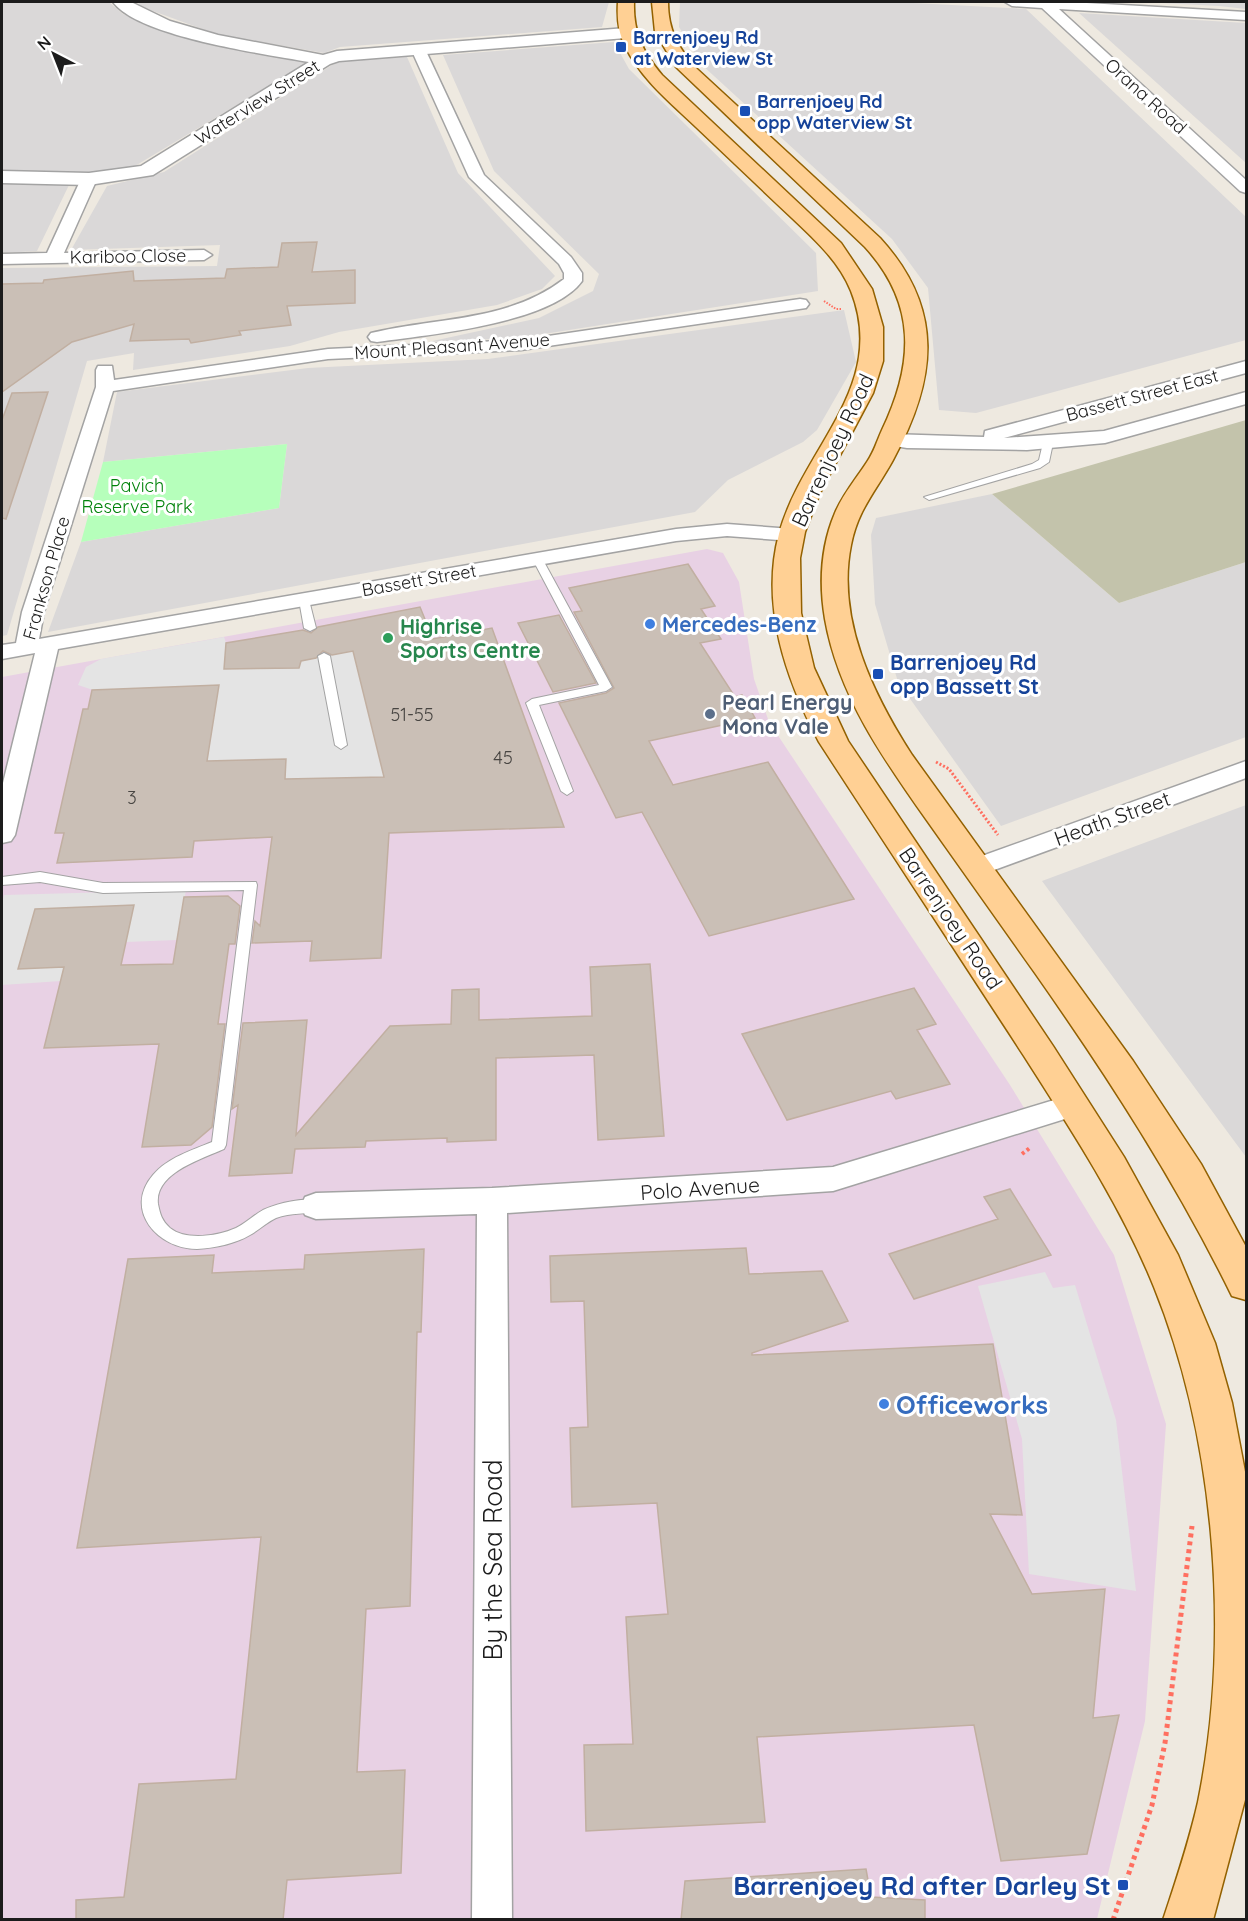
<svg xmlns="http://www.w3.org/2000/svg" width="1248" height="1921" viewBox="0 0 1248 1921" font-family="Quicksand,sans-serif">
  <rect width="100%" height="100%" fill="#eee9e0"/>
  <!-- residential -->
  <path fill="#dad8d8" d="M 2,2 L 109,2 L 123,14 L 210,45 L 310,61 L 135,166 L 89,173 L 2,170 Z
    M 137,2 L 609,2 L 602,27 L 340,47 L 324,53 L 216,34 L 142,7 Z
    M 680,2 L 895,2 L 1026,9 L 1246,217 L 1246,340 L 976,413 L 939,410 L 928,288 L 892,239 L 702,65 L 679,27 Z
    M 1142,2 L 1246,2 L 1246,9 L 1219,6 Z
    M 1079,13 L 1246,23 L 1246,163 Z
    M 614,42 L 629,69 L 816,253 L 818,291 L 518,338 L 428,342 L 539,318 L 593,291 L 599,274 L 494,171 L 443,55 Z
    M 407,57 L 458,173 L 555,276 L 542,289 L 497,305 L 339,332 L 290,346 L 133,370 L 134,353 L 87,361 L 7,635 L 2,636 L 2,268 L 217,266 L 220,245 L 71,250 L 107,186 L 164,172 L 332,65 L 345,60 Z
    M 2,183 L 69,185 L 37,251 L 2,253 Z
    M 844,310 L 856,362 L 817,430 L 803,442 L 728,480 L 695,512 L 48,632 L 81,542 L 279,508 L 287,444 L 103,462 L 117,392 L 308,368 L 488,359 Z
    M 992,494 L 1119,603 L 1246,562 L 1246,737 L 1001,826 L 898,682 L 875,604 L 871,535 L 876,518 Z
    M 1246,805 L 1246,1157 L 1042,881 Z"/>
  <!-- industrial -->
  <path fill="#e8d1e4" d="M 707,549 L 723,553 L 739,582 L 754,679 L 769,722 L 1010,1085 L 1114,1255 L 1166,1424 L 1145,1721 L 1097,1919 L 2,1920 L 2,677 Z"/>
  <!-- construction -->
  <path fill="#c3c3ab" d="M 1246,420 L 1246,562 L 1119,603 L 992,494 Z"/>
  <!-- park -->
  <path fill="#b6ffbb" d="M 287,444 L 279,508 L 81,542 L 103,462 Z"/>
  <!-- parking -->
  <path fill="#e4e4e4" d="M 224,637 L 226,643 L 301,661 L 353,651 L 384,777 L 285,779 L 286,759 L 207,761 L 216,705 L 93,690 L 78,685 L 86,667 L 101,659 Z
    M 186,890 L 177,940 L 126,942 L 121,965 L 61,981 L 2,985 L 2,905 L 4,895 Z
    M 1045,1272 L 1053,1288 L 1075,1285 L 1116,1420 L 1136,1591 L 1029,1574 L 1022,1439 L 978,1286 Z"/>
  <!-- building -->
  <path fill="#cabfb6" stroke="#c1afa1" stroke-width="1.5" d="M 317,242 L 312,272 L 355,270 L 355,303 L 287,306 L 291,325 L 239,331 L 241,335 L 191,343 L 189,339 L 130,341 L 134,324 L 72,342 L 2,392 L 2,284 L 43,283 L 44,280 L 133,271 L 134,281 L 225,278 L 227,269 L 278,267 L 282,243 Z
    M 48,392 L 6,519 L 2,518 L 2,420 L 12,393 Z
    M 688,564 L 715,606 L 701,609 L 721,639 L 700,643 L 735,697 L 742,695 L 755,718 L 649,741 L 673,785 L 768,762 L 854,899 L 709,936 L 642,812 L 616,818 L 559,703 L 606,693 L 614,688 L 574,612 L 582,611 L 569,588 Z
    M 420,607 L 433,639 L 492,628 L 564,827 L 389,833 L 381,958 L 310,961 L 312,941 L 252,943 L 255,921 L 260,926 L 272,837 L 194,841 L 192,857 L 57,863 L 64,833 L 55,833 L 83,709 L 88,709 L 92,690 L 219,685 L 207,761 L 286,759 L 285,779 L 384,777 L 353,651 L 332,655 L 323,651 L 316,658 L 301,661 L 299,668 L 224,669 L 226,643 L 303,630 L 311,633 L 318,627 Z
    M 559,615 L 596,683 L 553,692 L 518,623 Z
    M 228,896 L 240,906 L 235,944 L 229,944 L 218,1024 L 225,1024 L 212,1127 L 191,1145 L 142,1147 L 159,1044 L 44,1048 L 64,967 L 18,969 L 35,909 L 134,905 L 121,965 L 173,964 L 184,897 Z
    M 650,964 L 664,1136 L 598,1140 L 594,1055 L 496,1058 L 496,1140 L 447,1142 L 447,1138 L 366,1141 L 365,1147 L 295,1149 L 292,1173 L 229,1176 L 238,1105 L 232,1109 L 243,1023 L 307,1020 L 296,1135 L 390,1026 L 451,1024 L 452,990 L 479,989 L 479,1020 L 592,1016 L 590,967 Z
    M 914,988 L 936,1024 L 917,1030 L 950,1084 L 896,1099 L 891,1091 L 787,1120 L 742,1034 Z
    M 1010,1189 L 1051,1255 L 914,1299 L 889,1254 L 998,1219 L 984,1197 Z
    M 746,1248 L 749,1274 L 822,1271 L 848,1321 L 752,1353 L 752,1355 L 993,1344 L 1022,1515 L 990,1514 L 1032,1594 L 1105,1589 L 1093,1718 L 1119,1715 L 1087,1854 L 1001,1861 L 974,1725 L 757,1737 L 765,1822 L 586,1831 L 584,1745 L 633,1744 L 626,1617 L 668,1614 L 657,1503 L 572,1507 L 570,1428 L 588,1427 L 584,1301 L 551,1302 L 550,1256 Z
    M 424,1249 L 421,1332 L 417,1332 L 410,1606 L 366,1609 L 357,1772 L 405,1770 L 401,1873 L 287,1880 L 283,1920 L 76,1920 L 76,1900 L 124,1897 L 139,1784 L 236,1779 L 261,1537 L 77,1548 L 128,1259 L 214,1255 L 212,1273 L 304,1269 L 305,1255 Z
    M 866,1869 L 871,1897 L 925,1900 L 925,1920 L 681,1920 L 685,1881 Z"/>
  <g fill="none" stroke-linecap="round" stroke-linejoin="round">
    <defs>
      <path id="service" d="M 1048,440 L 1053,443 L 1049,462 L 1040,468 L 933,499 L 929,500 L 924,497 L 1032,464 L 1039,460 L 1043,443 Z
        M 538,557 L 543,560 L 612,687 L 606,691 L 539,705 L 573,791 L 567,795 L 561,791 L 526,703 L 532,699 L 599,685 L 533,560 Z
        M 304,597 L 309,600 L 316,628 L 310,631 L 304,628 L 299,600 Z
        M 324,653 L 330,656 L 347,745 L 341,749 L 335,745 L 318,656 Z
        M 40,872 L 103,883 L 256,882 L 257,885 L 226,1145 L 224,1149 C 202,1159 154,1173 158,1204 C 160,1214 162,1221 170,1228 C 186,1241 218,1236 236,1228 C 246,1223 254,1215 263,1210 C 278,1203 306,1196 321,1202 L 324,1206 L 321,1210 C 307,1215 291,1212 276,1218 C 267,1222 259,1230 250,1235 C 235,1244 214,1248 197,1249 C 158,1249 123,1210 153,1175 C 167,1158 192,1150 212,1142 L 244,890 L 103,893 L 40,882 L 2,885 L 2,877 Z"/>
      <path id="minor" d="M 1005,2 L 1069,2 L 1246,12 L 1246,20 L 1059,9 L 1246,180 L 1246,193 L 1240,191 L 1042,8 L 1012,6 Z
        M 418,45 L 425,49 L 484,175 L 571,257 L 582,273 L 582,281 C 551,324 427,335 377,342 L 371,341 L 368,337 L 371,333 C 437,317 508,322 564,279 L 564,273 L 559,264 L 469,177 L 411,49 Z
        M 89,174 L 97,179 L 64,253 L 204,250 L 212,255 L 204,260 L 2,264 L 2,254 L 47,253 L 81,179 Z
        M 800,299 L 806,300 L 809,304 L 806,308 L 521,350 L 328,359 L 113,391 L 44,612 L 39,639 L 676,529 L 727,524 L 792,529 L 799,531 L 802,535 L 799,539 L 792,541 L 727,536 L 676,541 L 58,649 L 15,835 L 11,841 L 2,843 L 2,787 L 35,653 L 2,659 L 2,645 L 16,643 L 22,612 L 96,387 L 96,370 L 98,366 L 112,366 L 114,380 L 328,349 L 521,340 Z
        M 1246,361 L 1246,373 L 1004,438 L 1104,431 L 1246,392 L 1246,404 L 1105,443 L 1027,450 L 907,448 L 883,444 L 880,440 L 890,434 L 984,437 L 985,431 Z
        M 1246,761 L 1246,778 L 986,873 L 977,876 L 968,873 L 964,867 L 968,861 Z
        M 1074,1094 L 1084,1097 L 1089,1105 L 1084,1113 L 833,1191 L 507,1213 L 512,1920 L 472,1920 L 477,1214 L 316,1219 L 305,1215 L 301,1206 L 305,1197 L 316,1193 L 492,1188 L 833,1167 Z"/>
      <path id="tertiary" d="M 113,2 L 131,2 L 170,21 L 218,35 L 323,55 L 337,51 L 626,28 L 634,33 L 626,38 L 339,61 L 330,64 L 153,175 L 89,185 L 2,183 L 2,171 L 89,173 L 141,166 L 309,62 C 265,54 139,37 113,2 Z"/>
      <path id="primary" d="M 618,2 L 634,2 C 633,33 643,52 662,75 L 841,243 L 872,289 L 883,327 L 883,361 L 873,393 L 820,493 L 805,532 L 800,558 L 801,613 L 814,668 L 848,741 L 1053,1046 L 1124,1157 L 1178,1255 L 1215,1343 L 1232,1403 L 1246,1477 L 1246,1796 L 1213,1920 L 1163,1920 C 1176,1881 1189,1842 1198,1802 C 1231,1640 1216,1440 1154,1287 C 1121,1205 1071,1130 1024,1056 C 956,951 887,847 819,742 C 786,679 760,606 779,534 C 802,448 889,387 851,291 C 839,261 814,239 792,218 C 760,188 728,157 696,127 C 671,103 641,79 625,46 C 618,32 617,17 618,2 Z
        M 652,2 L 668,2 C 668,30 678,48 697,69 L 880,238 C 945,309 937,379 893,460 C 876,491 858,509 851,545 C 836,619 873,694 912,755 L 1133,1061 L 1201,1164 L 1246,1247 L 1246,1300 L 1232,1296 C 1176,1182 1108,1077 1035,973 C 1005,931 975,888 945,846 C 896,776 840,705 825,619 C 819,584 821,546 835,513 C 843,494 856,479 867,462 C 874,452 877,441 882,430 C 914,363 917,304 865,247 L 676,67 L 655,32 Z"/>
    </defs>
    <!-- service casing -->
    <use href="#service" stroke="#a3a3a3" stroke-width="2"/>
    <!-- minor casing -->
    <use href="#minor" stroke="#a3a3a3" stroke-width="3"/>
    <!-- tertiary casing -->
    <use href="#tertiary" stroke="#a3a3a3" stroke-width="3"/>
    <!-- primary casing -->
    <use href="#primary" stroke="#936100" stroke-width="3"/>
    <!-- path-far3 -->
    <path stroke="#ff6f60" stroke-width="2" stroke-dasharray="1.5 1.5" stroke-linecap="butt" d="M 824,301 L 836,309 L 841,309"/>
    <!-- path-far2 -->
    <path stroke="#ff6f60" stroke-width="3" stroke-dasharray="2 2" stroke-linecap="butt" d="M 936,762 L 949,769 L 998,835"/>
    <!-- path-far1 -->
    <path stroke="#ff6f60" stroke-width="4" stroke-dasharray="3 3" stroke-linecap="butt" d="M 1022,1154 L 1031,1147"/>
    <!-- path -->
    <path stroke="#ff6f60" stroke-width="5" stroke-dasharray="4 4" stroke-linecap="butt" d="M 1113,1920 L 1152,1805 L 1165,1743 L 1192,1526"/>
    <!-- service -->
    <use href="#service" fill="#fff" fill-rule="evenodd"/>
    <!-- minor -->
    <use href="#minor" fill="#fff" fill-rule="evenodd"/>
    <!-- tertiary -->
    <use href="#tertiary" fill="#fff" fill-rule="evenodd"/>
    <!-- primary -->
    <use href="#primary" fill="#ffd094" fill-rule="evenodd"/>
  </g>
  <!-- markers -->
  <g fill="#1a4fb4" stroke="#fff" stroke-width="2">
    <rect x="615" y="41" width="12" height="12" rx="3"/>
    <rect x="739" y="105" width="12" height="12" rx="3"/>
    <rect x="872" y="668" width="12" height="12" rx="3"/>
    <rect x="1117" y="1879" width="12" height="12" rx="3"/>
  </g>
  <g fill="#3f7fe0" stroke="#fff" stroke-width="2">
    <circle cx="650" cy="624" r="6"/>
    <circle cx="884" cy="1404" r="6"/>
  </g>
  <circle fill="#2e9e5b" stroke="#fff" stroke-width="2" cx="388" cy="638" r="6"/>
  <circle fill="#5c6f8a" stroke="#fff" stroke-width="2" cx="710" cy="714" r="6"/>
  <g text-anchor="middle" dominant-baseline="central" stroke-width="6" stroke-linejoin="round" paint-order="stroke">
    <!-- far-transit labels -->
    <g font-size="18" font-weight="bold" fill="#164399" stroke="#fff" text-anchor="start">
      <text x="633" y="37">Barrenjoey Rd<tspan x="633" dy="21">at Waterview St</tspan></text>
      <text x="757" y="101">Barrenjoey Rd<tspan x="757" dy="21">opp Waterview St</tspan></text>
    </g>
    <!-- far-street labels -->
    <g font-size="18" fill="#1c1c1c" stroke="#fff">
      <text transform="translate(1146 96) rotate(42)">Orana Road</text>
      <text transform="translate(257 102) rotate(-32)">Waterview Street</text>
      <text transform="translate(128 256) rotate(-1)">Kariboo Close</text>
      <text transform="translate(452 346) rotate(-4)">Mount Pleasant Avenue</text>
      <text transform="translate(1142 395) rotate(-15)">Bassett Street East</text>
      <text transform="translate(46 578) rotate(-74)">Frankson Place</text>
      <text transform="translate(419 580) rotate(-10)">Bassett Street</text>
    </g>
    <!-- far-park labels -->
    <g font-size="18" fill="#00830a" stroke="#fff">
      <text x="137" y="485">Pavich<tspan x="137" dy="21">Reserve Park</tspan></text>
    </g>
    <!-- number labels -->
    <g font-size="18" fill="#484542">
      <text x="412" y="714">51-55</text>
      <text x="503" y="757">45</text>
      <text x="132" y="797">3</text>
    </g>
    <!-- street labels -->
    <g font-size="21" fill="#1c1c1c" stroke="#fff">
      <text transform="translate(832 450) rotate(-65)">Barrenjoey Road</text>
      <text transform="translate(1112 818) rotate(-20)">Heath Street</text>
      <text transform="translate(951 918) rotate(56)">Barrenjoey Road</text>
      <text transform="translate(700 1188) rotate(-4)">Polo Avenue</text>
    </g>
    <!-- shop labels -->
    <g font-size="21" font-weight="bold" fill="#366cbe" stroke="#fff" text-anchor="start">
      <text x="662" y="624">Mercedes-Benz</text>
    </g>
    <!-- leisure labels -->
    <g font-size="21" font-weight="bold" fill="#27864d" stroke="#fff" text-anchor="start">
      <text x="400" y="626">Highrise<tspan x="400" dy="24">Sports Centre</tspan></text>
    </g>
    <!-- transit labels -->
    <g font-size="21" font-weight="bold" fill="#164399" stroke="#fff" text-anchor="start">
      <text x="890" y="662">Barrenjoey Rd<tspan x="890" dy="24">opp Bassett St</tspan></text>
    </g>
    <!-- service labels -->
    <g font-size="21" font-weight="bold" fill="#4e5e75" stroke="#fff" text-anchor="start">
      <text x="722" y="702">Pearl Energy<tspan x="722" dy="24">Mona Vale</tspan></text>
    </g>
    <!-- near-shop labels -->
    <g font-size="26" font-weight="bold" fill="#366cbe" stroke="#fff" text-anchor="start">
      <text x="896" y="1404">Officeworks</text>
    </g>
    <!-- near-street labels -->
    <g font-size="26" fill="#1c1c1c" stroke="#fff">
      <text transform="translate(492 1560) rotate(-90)">By the Sea Road</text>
    </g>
    <!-- near-transit labels -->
    <g font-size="26" font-weight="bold" fill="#164399" stroke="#fff" text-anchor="end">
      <text x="1111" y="1885">Barrenjoey Rd after Darley St</text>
    </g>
  </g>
  <!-- border -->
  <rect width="1248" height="1921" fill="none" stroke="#1c1c1c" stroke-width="6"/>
  <!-- north arrow -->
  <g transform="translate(54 54) rotate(318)" stroke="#ffffff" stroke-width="4.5" paint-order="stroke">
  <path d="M0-4.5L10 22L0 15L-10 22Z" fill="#1c1c1c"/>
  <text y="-9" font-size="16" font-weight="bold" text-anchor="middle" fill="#1c1c1c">N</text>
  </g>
</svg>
